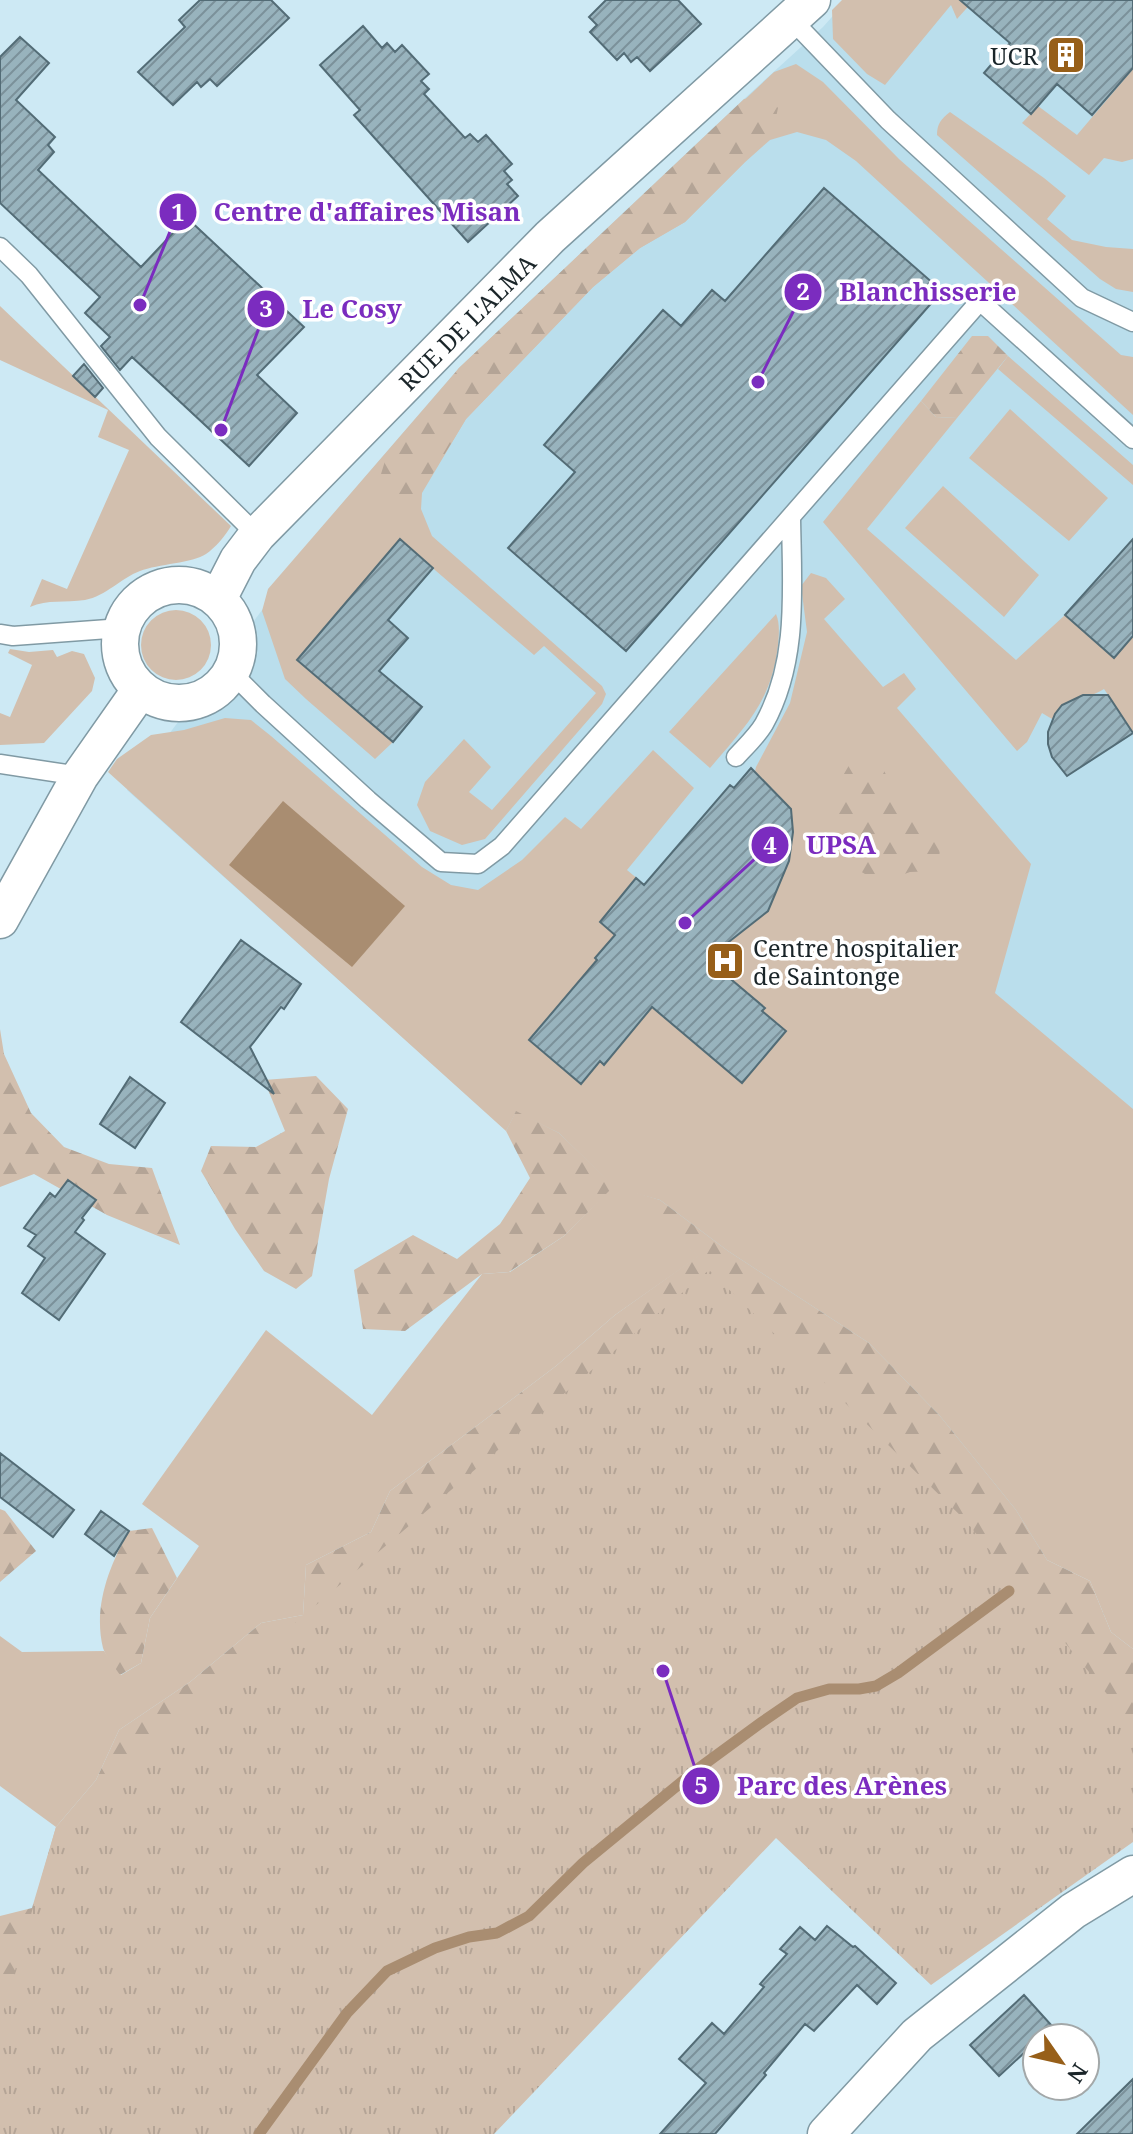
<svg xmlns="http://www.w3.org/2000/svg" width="1133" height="2134" viewBox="0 0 1133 2134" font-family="'Noto Serif',serif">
  <defs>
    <pattern id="forest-firs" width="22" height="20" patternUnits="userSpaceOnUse" patternTransform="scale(2)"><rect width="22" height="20" fill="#d2bfae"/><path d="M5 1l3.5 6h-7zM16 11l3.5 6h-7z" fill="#b4a496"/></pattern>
    <pattern id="park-tufts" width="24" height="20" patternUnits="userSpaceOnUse" patternTransform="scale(2)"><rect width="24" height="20" fill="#d2bfae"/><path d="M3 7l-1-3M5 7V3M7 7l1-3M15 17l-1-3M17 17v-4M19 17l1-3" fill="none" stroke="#b4a496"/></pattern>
    <pattern id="building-hatch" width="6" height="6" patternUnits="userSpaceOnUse" patternTransform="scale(2)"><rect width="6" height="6" fill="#98b3bd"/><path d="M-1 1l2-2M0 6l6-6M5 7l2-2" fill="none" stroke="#7b919a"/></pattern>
  </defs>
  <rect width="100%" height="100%" fill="#cde9f4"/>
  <!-- built -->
  <path fill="#badeec" d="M 847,0 L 1133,0 L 1133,1461 L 1020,1591 L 127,790 L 341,505 L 459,368 L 744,99 L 823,27 Z"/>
  <!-- green -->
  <path fill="#d2bfae" d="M 842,0 L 974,0 L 957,19 L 951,5 L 885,85 L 867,74 L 833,39 L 832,10 Z
    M 796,64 L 823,82 L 899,159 L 1121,355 L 1133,357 L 1133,415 L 856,161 L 826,140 L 797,132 L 770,140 L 743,164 L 685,222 L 640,248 L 593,287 L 466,419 L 422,493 L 421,509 L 432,536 L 602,686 L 606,694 L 602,704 L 485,839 L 462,845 L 430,831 L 417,805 L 425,782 L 464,739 L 491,767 L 469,792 L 492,810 L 596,693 L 544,646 L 534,655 L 400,540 L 297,659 L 393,742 L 375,759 L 306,699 L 285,679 L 262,611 L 268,589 L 459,368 L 774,72 Z
    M 1133,69 L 1133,159 L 1122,162 L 1104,158 L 1089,175 L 1022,123 L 1038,106 L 1077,135 Z
    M 950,112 L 1044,178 L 1066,196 L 1047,219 L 1072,240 L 1106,247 L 1133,249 L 1133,292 L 1116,289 L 1100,279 L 937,135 C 937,124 941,119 950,112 Z
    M 0,306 L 231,526 C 226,535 215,548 206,554 C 193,563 158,564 140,571 C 121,578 106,596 85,600 C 65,603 48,599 30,607 L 42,579 L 67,589 L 129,450 L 98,437 L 108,410 L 0,360 Z
    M 1008,356 L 1133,465 L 1133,485 L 998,369 Z
    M 921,401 L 936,417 L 957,418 L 867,529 L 1016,660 L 1065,615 L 1113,658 L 1133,637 L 1133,732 L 1104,689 C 1083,703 1070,690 1052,719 L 1042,713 L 1027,742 L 1017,751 L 823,522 Z
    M 1010,409 L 1108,498 L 1069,541 L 969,458 Z
    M 943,486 L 1039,575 L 1004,617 L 905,528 Z
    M 811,573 L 826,578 L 845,599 L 824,619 L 883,687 L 904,673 L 916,689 L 897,708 L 1031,864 L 995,993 L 1133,1109 L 1133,1649 L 1111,1632 L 1090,1581 L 1047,1560 L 1016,1510 L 940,1416 L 869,1343 L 728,1251 L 660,1200 L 616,1188 L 699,1256 L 615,1315 L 556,1366 L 390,1491 L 371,1532 L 306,1565 L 303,1615 L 261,1623 L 190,1682 L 119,1730 L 96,1780 L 56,1827 L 0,1786 L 0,1636 L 22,1652 L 104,1651 L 121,1675 L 141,1663 L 150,1618 L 199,1546 L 142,1504 L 266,1330 L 372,1415 L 482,1274 L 510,1272 L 564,1236 L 613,1186 L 559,1133 L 516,1112 L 506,1131 L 108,772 L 117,759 L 151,735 L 184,730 L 225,718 L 251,720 L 271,736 L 422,867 L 451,885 L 478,890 L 522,860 L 565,817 L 581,829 L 653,750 L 694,788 L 627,870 L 645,885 L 732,869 L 756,767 L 790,703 L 807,632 L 801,586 Z
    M141 645a35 35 0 1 1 70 0a35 35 0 1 1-70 0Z
    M 776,614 C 780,623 779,635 778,645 C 772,701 745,727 710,768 L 669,732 Z
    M 10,649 L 29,652 L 53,650 L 57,657 L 72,651 L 84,654 L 95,678 L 92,691 L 44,743 L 0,745 L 0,713 L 10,717 L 32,665 L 8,653 Z"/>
  <!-- forest -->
  <path fill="url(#forest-firs)" d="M 768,95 L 778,108 L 775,122 L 743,164 L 685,222 L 640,248 L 593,287 L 466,419 L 421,493 L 396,507 L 377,487 L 385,461 L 459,368 L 744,99 Z
    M 972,336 L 988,336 L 1008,356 L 957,418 L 936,417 L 921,401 Z
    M 879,761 L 900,802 L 926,795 L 919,830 L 940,838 L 939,871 L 910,872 L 880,883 L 850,865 L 834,832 L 838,784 L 851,762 L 861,787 Z
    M 0,1029 L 4,1054 L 31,1113 L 64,1147 L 109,1164 L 152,1168 L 180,1245 L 107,1215 L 34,1174 L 0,1187 Z
    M 316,1076 L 348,1109 L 329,1179 L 312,1276 L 296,1289 L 264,1271 L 235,1229 L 201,1171 L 211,1146 L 256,1147 L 285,1131 L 264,1080 Z
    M 516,1111 L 559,1133 L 614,1186 L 660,1200 L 728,1251 L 869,1343 L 940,1416 L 1016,1510 L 1047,1560 L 1090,1581 L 1111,1632 L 1133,1649 L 1133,1825 L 983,1733 L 0,2134 L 0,1916 L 32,1908 L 56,1827 L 96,1780 L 119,1730 L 190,1682 L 261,1623 L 303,1615 L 306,1565 L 371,1532 L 390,1491 L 556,1366 L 615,1315 L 698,1256 L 613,1187 L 564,1236 L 509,1272 L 482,1274 L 405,1331 L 363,1329 L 354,1270 L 413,1235 L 457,1259 L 500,1224 L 530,1178 L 506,1131 Z
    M 0,1509 L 5,1511 L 36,1551 L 0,1582 Z
    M 152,1528 L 177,1578 L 150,1618 L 141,1663 L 120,1675 C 115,1667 106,1657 103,1648 C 93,1607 109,1566 129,1531 Z"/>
  <!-- park -->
  <path fill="url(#park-tufts)" d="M 709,1270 L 965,1520 L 1133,1726 L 1133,1842 L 931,1985 L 776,1838 L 494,2134 L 0,2134 L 0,2023 L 56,1827 Z"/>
  <!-- water -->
  <path fill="#a98d71" d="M 283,801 L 405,906 L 352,967 L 229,865 Z"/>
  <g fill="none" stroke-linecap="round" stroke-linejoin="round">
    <!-- stream -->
    <path stroke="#a98d71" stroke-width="11" d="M 259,2134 L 347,2013 L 387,1971 L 435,1948 L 469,1937 L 497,1933 L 529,1916 L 583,1863 L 695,1771 L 762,1722 L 797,1698 L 829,1689 L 859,1689 L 876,1686 L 898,1673 L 1009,1591"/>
  </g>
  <!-- building -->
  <path fill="url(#building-hatch)" stroke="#536c76" stroke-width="2" d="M 200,0 L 271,0 L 289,18 L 217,86 L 210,79 L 201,87 L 197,82 L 173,105 L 138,72 L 185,27 L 179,20 Z
    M 606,0 L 678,0 L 701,24 L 650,71 L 637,57 L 631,62 L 624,53 L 617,60 L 590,32 L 597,25 L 589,17 Z
    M 960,0 L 1133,0 L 1133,68 L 1092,115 L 1057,84 L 1031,114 L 984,73 L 1010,43 Z
    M 363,26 L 382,48 L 387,43 L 395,52 L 402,45 L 429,74 L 421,81 L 429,89 L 424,94 L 465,138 L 470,134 L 478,142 L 486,135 L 512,164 L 504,171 L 512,180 L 507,184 L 518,196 L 468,242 L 354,115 L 360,110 L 320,65 Z
    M 20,37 L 49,63 L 16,100 L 55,137 L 48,145 L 54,152 L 38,170 L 141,267 L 187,218 L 304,327 L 257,375 L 297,413 L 249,466 L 132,357 L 120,370 L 101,346 L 110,337 L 85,313 L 100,297 L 0,203 L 0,57 Z
    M 824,188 L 942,291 L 626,651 L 508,548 L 575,472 L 544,445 L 663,310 L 681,326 L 712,290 L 725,301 Z
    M 84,364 L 103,388 L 95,397 L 73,376 Z
    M 400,539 L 433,568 L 388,620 L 408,638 L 379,671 L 422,707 L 393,742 L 297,660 Z
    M 1133,539 L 1133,636 L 1114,658 L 1065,615 Z
    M 1083,695 L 1108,695 L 1133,733 L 1067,776 L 1052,757 L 1048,744 L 1048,732 L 1055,714 L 1062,705 Z
    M 751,768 L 791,809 L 793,832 L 789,861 L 768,911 L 707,959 L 765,1008 L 762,1011 L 786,1031 L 742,1083 L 652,1007 L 604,1065 L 600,1061 L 581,1084 L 529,1040 L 597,960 L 595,958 L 615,935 L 600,922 L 636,878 L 644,885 L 730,785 L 734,788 Z
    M 241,940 L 301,984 L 284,1009 L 281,1007 L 250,1047 L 274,1094 L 181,1022 Z
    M 130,1077 L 165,1103 L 135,1148 L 100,1124 Z
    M 68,1180 L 96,1200 L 82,1218 L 84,1220 L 75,1232 L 105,1254 L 59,1320 L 22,1293 L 45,1258 L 28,1246 L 36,1235 L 24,1228 L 50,1193 L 55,1197 Z
    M 0,1453 L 74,1510 L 53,1537 L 0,1497 Z
    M 101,1511 L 129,1531 L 114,1556 L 85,1534 Z
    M 827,1926 L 853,1947 L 855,1946 L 896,1983 L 877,2004 L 857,1985 L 814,2031 L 805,2024 L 764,2073 L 766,2075 L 715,2134 L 660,2134 L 706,2083 L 679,2059 L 712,2023 L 724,2034 L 764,1987 L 760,1984 L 787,1954 L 780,1949 L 800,1927 L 815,1940 Z
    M 1024,1995 L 1052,2026 L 1040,2038 L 1037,2038 L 1037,2041 L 999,2076 L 970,2045 Z
    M 1133,2079 L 1133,2134 L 1077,2134 Z"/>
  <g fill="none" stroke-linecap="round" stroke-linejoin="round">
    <defs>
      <path id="service" d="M 792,20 L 888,120 L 1082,298 L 1133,322
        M 0,247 L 29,275 L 158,437 L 257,535
        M 0,634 L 13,636 L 122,628
        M 231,672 L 263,704 L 368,800 L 441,862 L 478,864 L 502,846 L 980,301 L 1133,439
        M 736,757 C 745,747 757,736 764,724 C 799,661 792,588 791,518
        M 0,764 L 80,776"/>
      <path id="minor" d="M120 644a59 59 0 1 1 118 0a59 59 0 1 1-118 0Z
        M 218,599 L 238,560 L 257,535 L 550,237 L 812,0
        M 0,920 L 80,776 L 141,689
        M 826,2134 L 917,2035 L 1073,1911 L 1133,1874"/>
    </defs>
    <!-- service casing -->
    <use href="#service" stroke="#809aa4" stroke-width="21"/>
    <!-- minor casing -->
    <use href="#minor" stroke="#809aa4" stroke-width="39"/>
    <!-- service -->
    <use href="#service" stroke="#fff" stroke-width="18"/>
    <!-- minor -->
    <use href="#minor" stroke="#fff" stroke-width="36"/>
  </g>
  <!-- icons -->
  <defs>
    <symbol id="building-square" viewBox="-11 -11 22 22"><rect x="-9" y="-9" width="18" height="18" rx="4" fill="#975f19" stroke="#fff"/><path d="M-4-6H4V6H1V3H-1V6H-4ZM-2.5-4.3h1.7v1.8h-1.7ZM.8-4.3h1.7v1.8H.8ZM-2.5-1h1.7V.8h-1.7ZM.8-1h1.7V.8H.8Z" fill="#fff"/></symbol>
    <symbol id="hospital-square" viewBox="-11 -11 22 22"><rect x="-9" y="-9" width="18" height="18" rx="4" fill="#975f19" stroke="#fff"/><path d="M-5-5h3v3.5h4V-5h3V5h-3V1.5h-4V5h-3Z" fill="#fff"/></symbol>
  </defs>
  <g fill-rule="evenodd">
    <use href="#building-square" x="1044" y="33" width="44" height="44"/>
    <use href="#hospital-square" x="703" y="939" width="44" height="44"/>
  </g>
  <g text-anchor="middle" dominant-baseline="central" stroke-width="7" stroke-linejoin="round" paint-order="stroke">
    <!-- poi labels -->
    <g font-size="24" fill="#1a2529" stroke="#fff" text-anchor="end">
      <text x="1038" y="55">UCR</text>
      <text x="753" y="947" text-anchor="start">Centre hospitalier<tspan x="753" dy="28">de Saintonge</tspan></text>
    </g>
    <!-- street labels -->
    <g font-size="24" fill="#1a2529" stroke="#fff">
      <text transform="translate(467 322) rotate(-45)">RUE DE L'ALMA</text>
    </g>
  </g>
  <!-- callouts -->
  <path fill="none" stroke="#7b2cbf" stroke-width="3" d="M140 305L178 212M758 382L803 292M221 430L266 309M685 923L770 845M663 1671L701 1786"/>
  <g fill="#7b2cbf" stroke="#fff" stroke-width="3">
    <circle cx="140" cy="305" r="8"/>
    <circle cx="758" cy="382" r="8"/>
    <circle cx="221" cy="430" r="8"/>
    <circle cx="685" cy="923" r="8"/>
    <circle cx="663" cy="1671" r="8"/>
    <circle cx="178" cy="212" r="20"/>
    <circle cx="803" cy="292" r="20"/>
    <circle cx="266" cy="309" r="20"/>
    <circle cx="770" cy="845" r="20"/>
    <circle cx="701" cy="1786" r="20"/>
  </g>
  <g font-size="24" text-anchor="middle" font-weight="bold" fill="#fff">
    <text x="178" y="221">1</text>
    <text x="803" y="300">2</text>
    <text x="266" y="317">3</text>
    <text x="770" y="854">4</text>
    <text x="701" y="1794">5</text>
  </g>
  <g font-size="26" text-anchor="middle" font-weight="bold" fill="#7b2cbf" stroke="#fff" stroke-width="7" stroke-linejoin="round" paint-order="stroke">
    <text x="367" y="221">Centre d'affaires Misan</text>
    <text x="928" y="301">Blanchisserie</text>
    <text x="352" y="318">Le Cosy</text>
    <text x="841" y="854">UPSA</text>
    <text x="842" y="1795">Parc des Arènes</text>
  </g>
  <!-- north arrow -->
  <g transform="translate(1061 2062) rotate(124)"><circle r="38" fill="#ffffff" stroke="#a3a8a9" stroke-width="2"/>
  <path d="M0-6L14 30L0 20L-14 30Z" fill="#975f19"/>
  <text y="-12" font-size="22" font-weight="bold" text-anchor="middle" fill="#1a2529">N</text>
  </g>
</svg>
